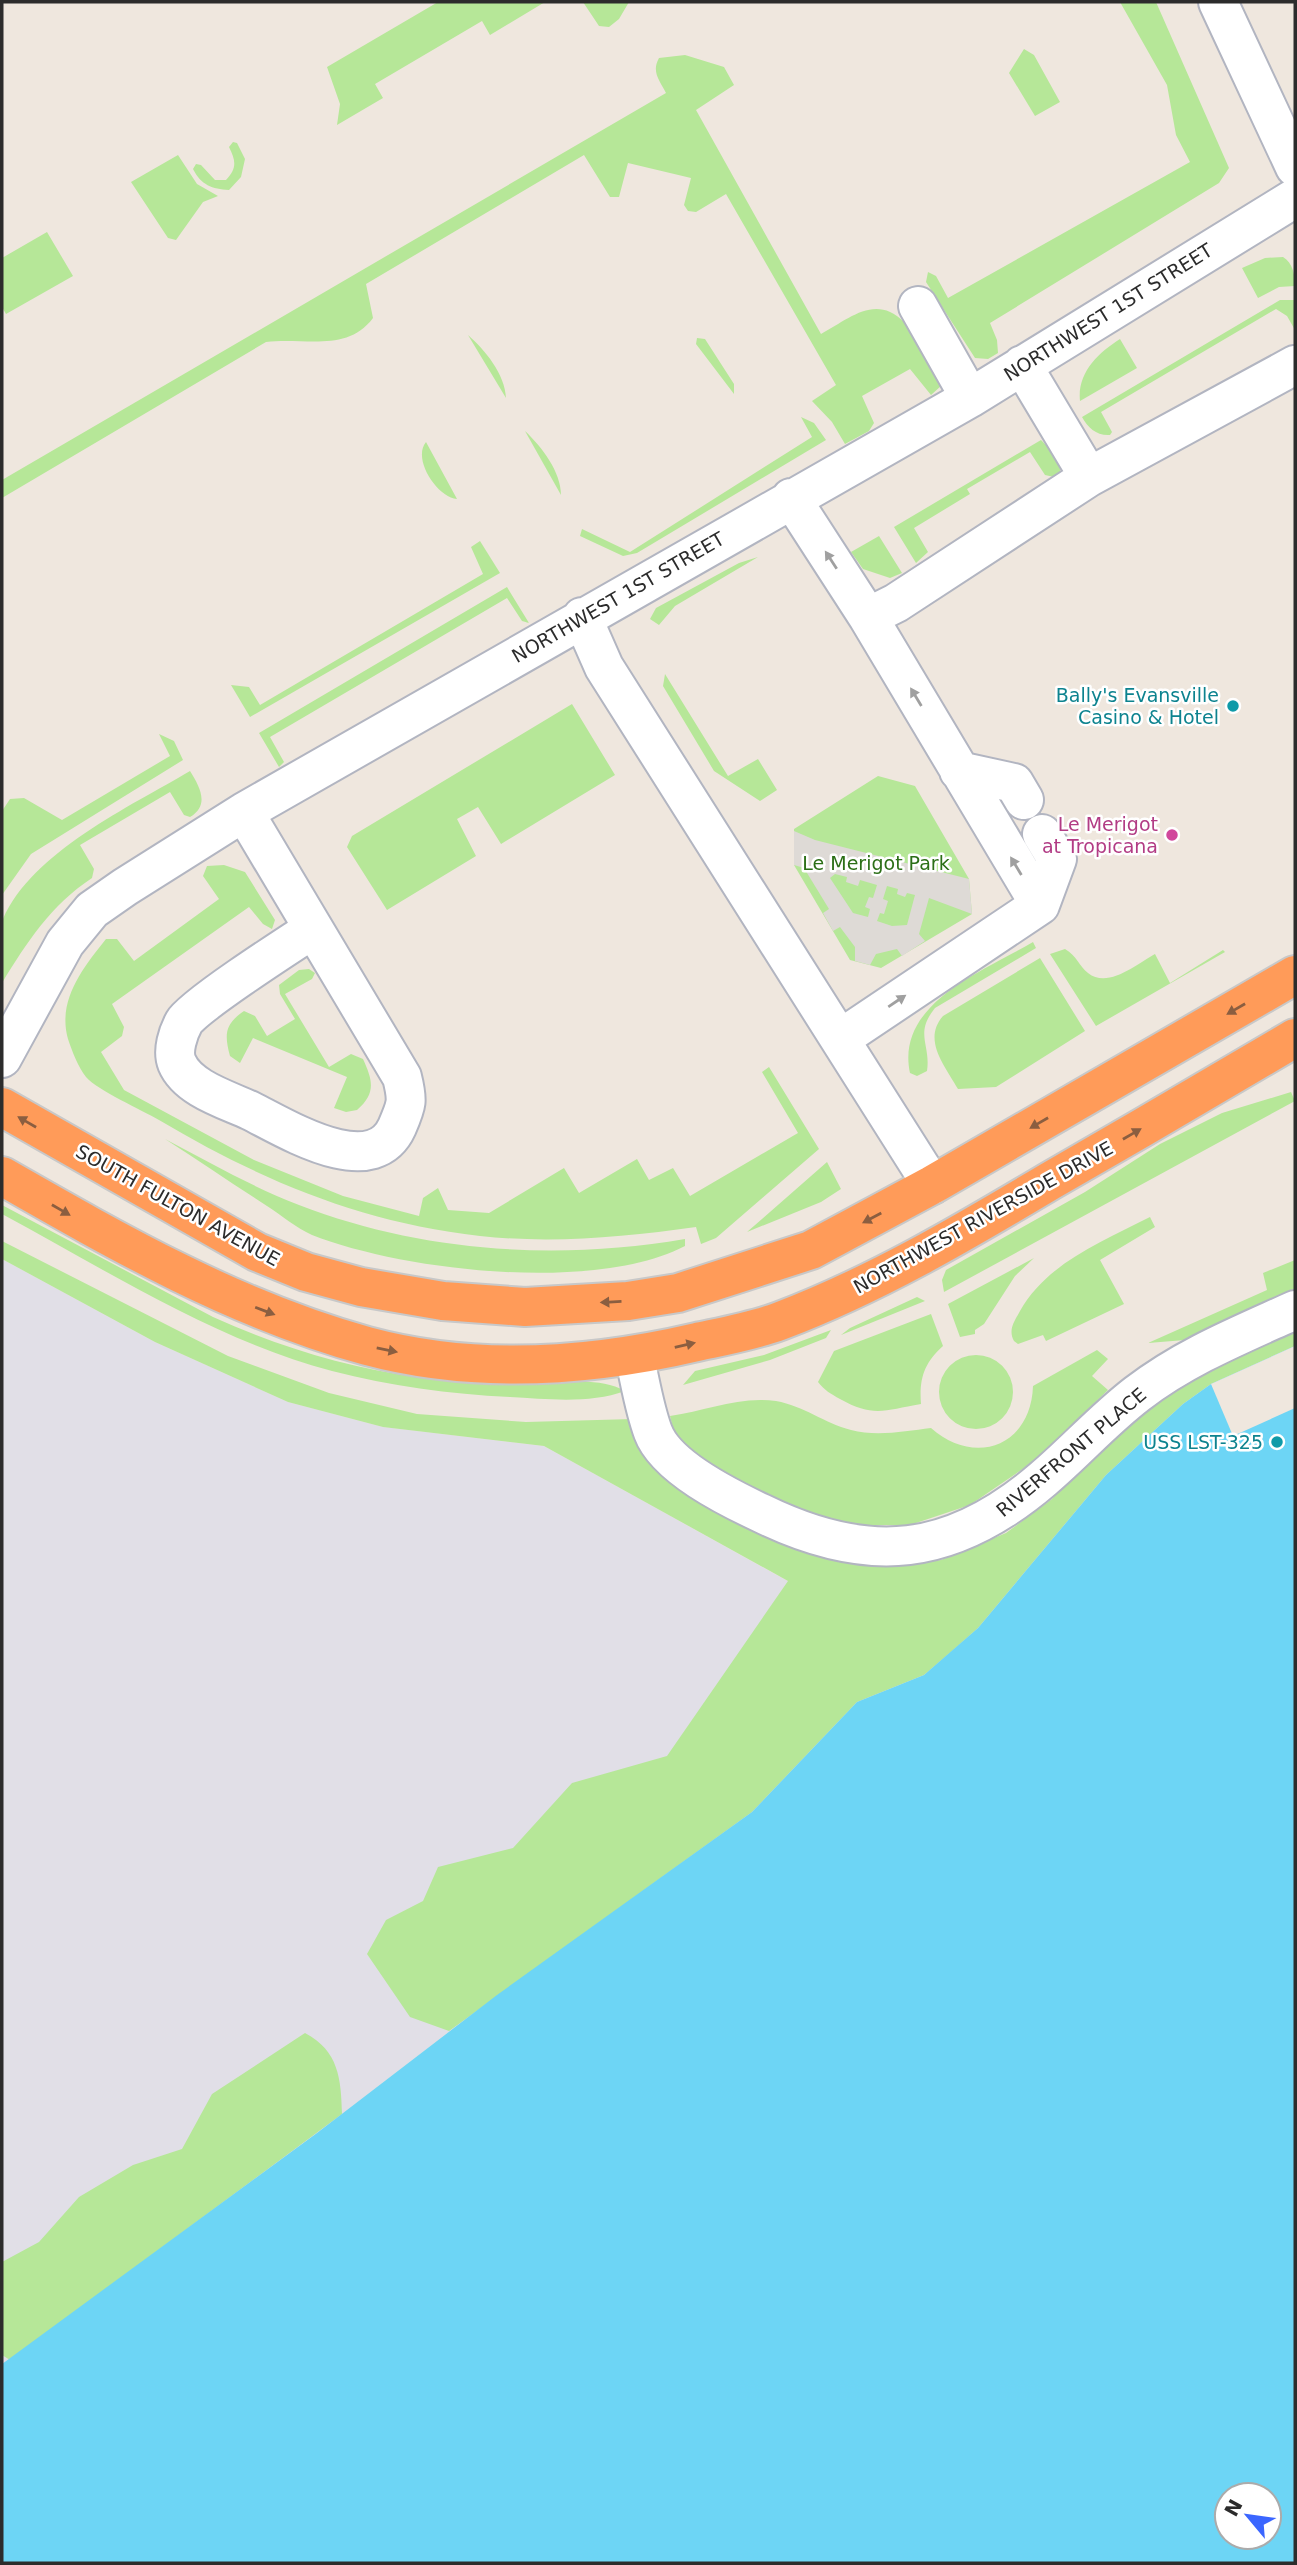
<svg xmlns="http://www.w3.org/2000/svg" width="1297" height="2565" viewBox="0 0 1297 2565" font-family="'DejaVu Sans',sans-serif">
  <rect width="100%" height="100%" fill="#efe7de"/>
  <!-- industrial -->
  <path fill="#e1dfe7" d="M 2,1259 L 155,1342 L 288,1402 L 383,1427 L 544,1446 L 831,1605 L 857,1702 L 752,1812 L 497,1995 L 317,2133 L 2,2364 Z"/>
  <!-- green -->
  <path fill="#b6e798" d="M 438,2 L 545,2 L 490,35 L 482,21 L 375,84 L 383,98 L 337,125 L 340,104 L 327,67 Z
    M 583,2 L 629,2 L 619,19 L 609,27 L 599,26 Z
    M 1120,2 L 1156,2 L 1229,168 L 1219,183 L 990,323 L 997,340 L 998,353 L 988,359 L 975,358 L 926,282 L 928,272 L 936,276 L 948,298 L 1190,162 L 1176,135 L 1167,85 Z
    M 1024,49 L 1034,55 L 1060,102 L 1035,116 L 1009,73 Z
    M 685,55 L 724,67 L 734,85 L 696,110 L 821,334 C 848,320 875,293 904,322 L 908,320 L 941,373 L 941,386 L 931,395 L 910,369 L 862,396 L 874,423 L 869,431 L 845,444 L 832,422 L 812,401 L 836,385 L 726,194 L 696,212 L 688,211 L 684,205 L 691,178 L 628,163 L 619,197 L 610,197 L 584,155 L 366,284 L 373,318 C 347,353 304,337 266,342 L 2,498 L 2,480 L 666,93 C 660,81 651,72 659,58 Z
    M 233,142 L 237,143 L 245,159 L 241,177 L 229,190 C 212,189 201,185 193,169 L 196,164 L 201,165 L 215,180 L 226,180 C 237,168 236,161 229,147 Z
    M 178,155 L 197,184 L 218,196 L 203,202 L 176,240 L 168,238 L 131,182 Z
    M 47,232 L 73,276 L 6,314 L 2,307 L 2,258 Z
    M 1283,257 C 1293,263 1295,275 1295,286 L 1279,287 L 1258,298 L 1242,268 L 1265,258 Z
    M 1280,300 L 1295,300 L 1295,330 L 1287,316 L 1276,309 L 1101,412 L 1112,432 L 1110,435 C 1097,436 1088,428 1082,417 Z
    M 468,335 C 485,350 505,374 506,398 Z
    M 697,338 L 705,339 L 734,384 L 734,394 L 696,344 Z
    M 1120,339 L 1137,368 L 1080,401 C 1077,373 1098,353 1120,339 Z
    M 801,417 L 814,423 L 826,440 L 637,553 L 623,556 L 580,536 L 582,529 L 630,552 L 812,437 Z
    M 525,431 C 542,447 561,472 561,495 Z
    M 1041,440 C 1050,449 1062,461 1060,474 L 1054,477 L 1045,475 L 1030,452 L 967,489 L 970,494 L 914,528 L 928,552 L 916,563 L 894,527 Z
    M 426,442 L 457,499 C 437,497 412,459 426,442 Z
    M 879,536 L 902,573 L 890,578 L 863,569 L 851,552 Z
    M 480,541 L 500,573 L 250,717 L 231,685 L 249,687 L 260,705 L 483,574 L 471,547 Z
    M 758,557 L 675,606 L 659,625 L 650,619 L 656,608 L 739,563 Z
    M 507,587 L 529,623 L 522,621 L 507,598 L 270,737 L 284,762 L 279,767 L 259,733 Z
    M 665,674 L 728,776 L 758,759 L 777,790 L 760,801 L 714,771 L 663,686 Z
    M 572,704 L 615,775 L 501,844 L 478,807 L 457,819 L 476,856 L 387,910 L 347,847 L 352,836 Z
    M 159,734 L 174,741 L 183,760 L 31,854 L 2,895 L 2,811 L 10,799 L 24,798 L 62,820 L 170,756 Z
    M 190,771 C 200,787 210,805 190,817 L 184,815 L 170,792 L 80,845 L 94,869 L 92,878 C 51,905 27,942 2,983 C 2,968 0,931 3,919 C 32,852 131,806 190,771 Z
    M 878,776 L 915,786 L 969,879 L 972,914 L 881,968 L 850,960 L 794,865 L 794,829 Z
    M 224,865 L 245,872 L 275,920 L 272,929 L 263,924 L 249,907 L 112,1004 L 124,1027 L 122,1036 L 101,1052 L 124,1090 L 254,1160 L 343,1196 L 419,1216 L 423,1198 L 438,1188 L 448,1210 L 489,1213 L 564,1168 L 579,1193 L 637,1159 L 649,1180 L 673,1168 L 690,1196 L 798,1133 L 762,1072 L 769,1067 L 819,1149 L 716,1238 L 701,1244 L 696,1227 C 624,1237 553,1244 480,1236 C 360,1222 262,1181 159,1120 C 142,1110 97,1090 86,1077 C 78,1067 72,1051 68,1039 C 57,1000 83,968 106,939 L 117,939 L 134,961 L 219,899 L 203,876 L 207,866 Z
    M 1033,942 L 1036,948 L 935,1008 C 914,1034 931,1044 927,1071 L 917,1076 L 910,1073 C 895,1003 984,971 1033,942 Z
    M 1065,949 C 1077,956 1079,966 1088,973 C 1108,989 1137,964 1155,954 L 1170,983 L 1223,950 L 1225,952 L 1096,1026 L 1050,954 Z
    M 1040,958 L 1085,1031 L 996,1087 L 958,1089 C 945,1066 922,1040 943,1016 Z
    M 309,969 L 315,973 L 312,979 L 285,994 L 329,1067 L 351,1054 L 363,1059 C 373,1081 376,1093 357,1110 L 346,1112 L 334,1108 L 347,1077 L 253,1038 L 240,1063 L 230,1056 C 224,1034 225,1024 244,1011 L 255,1016 L 267,1036 L 295,1019 L 280,994 L 279,985 L 299,970 Z
    M 1291,1092 L 1295,1101 L 944,1292 L 942,1280 L 946,1270 L 1085,1192 L 1160,1144 L 1222,1113 Z
    M 165,1139 C 209,1162 252,1187 299,1205 C 421,1252 556,1261 685,1239 L 685,1246 C 595,1293 404,1271 312,1235 C 296,1228 281,1215 267,1206 C 233,1184 199,1161 165,1139 Z
    M 827,1162 L 841,1189 L 821,1202 L 747,1232 Z
    M 2,1205 L 213,1317 C 277,1346 348,1368 418,1377 C 451,1382 486,1384 520,1385 C 553,1386 595,1374 625,1391 C 590,1404 547,1399 510,1397 C 449,1394 390,1386 332,1371 C 217,1341 106,1270 2,1214 Z
    M 1150,1217 L 1155,1227 L 1100,1260 L 1124,1304 L 1046,1341 L 1043,1335 L 1018,1344 L 1014,1341 C 1008,1330 1014,1322 1020,1311 C 1047,1263 1103,1241 1150,1217 Z
    M 2,1241 L 228,1356 L 329,1393 L 417,1414 L 526,1422 L 633,1419 L 835,1556 L 891,1566 L 941,1560 L 1006,1533 L 1052,1499 L 1095,1452 L 1202,1356 L 1185,1340 L 1148,1343 L 1267,1290 L 1263,1273 L 1295,1260 L 1295,1346 L 1211,1384 L 1183,1404 L 1106,1475 L 978,1628 L 952,1651 L 924,1675 L 857,1702 L 752,1812 L 449,2031 L 410,2017 L 367,1954 L 386,1920 L 423,1901 L 438,1867 L 513,1848 L 572,1783 L 667,1756 L 788,1581 L 544,1446 L 383,1427 L 288,1402 L 155,1342 L 2,1259 Z
    M 1034,1258 L 1015,1276 L 984,1324 L 975,1330 L 975,1334 L 960,1337 L 948,1304 Z
    M 917,1297 L 925,1301 L 841,1335 L 850,1328 Z
    M 931,1314 L 943,1346 C 924,1363 919,1379 921,1404 C 885,1410 874,1418 840,1399 C 831,1394 824,1390 818,1382 L 834,1351 Z
    M 831,1330 L 826,1338 L 770,1360 L 683,1385 L 695,1371 L 764,1355 Z
    M 1097,1350 L 1108,1359 L 1092,1376 L 1108,1390 L 1033,1462 L 970,1505 L 910,1525 L 841,1525 L 807,1516 L 704,1464 L 675,1437 L 670,1416 C 706,1411 738,1396 776,1401 C 804,1406 824,1423 851,1430 C 877,1437 906,1431 931,1428 C 975,1467 1031,1446 1033,1386 Z
    M939 1392a37 37 0 1 1 74 0a37 37 0 1 1-74 0Z
    M 305,2033 C 339,2051 341,2079 342,2114 L 14,2357 L 10,2360 L 2,2355 L 2,2262 L 39,2242 L 79,2197 L 133,2165 L 182,2149 L 212,2094 Z"/>
  <!-- plaza -->
  <path fill="#dedad6" fill-rule="evenodd" d="M 794,831 L 815,840 L 969,879 L 972,914 L 929,898 L 919,934 L 925,941 L 902,956 L 897,949 L 876,954 L 870,965 L 855,961 L 855,947 L 840,927 L 833,931 L 823,913 L 829,909 L 804,868 L 794,865 ZM 835,874 L 847,877 L 846,882 L 858,886 L 860,880 L 877,885 L 873,898 L 869,897 L 865,907 L 870,909 L 868,917 L 853,913 L 830,878 ZM 887,886 L 898,889 L 897,894 L 905,897 L 907,893 L 915,895 L 907,925 L 892,926 L 877,921 L 880,913 L 884,914 L 888,901 L 883,899 Z"/>
  <!-- water -->
  <path fill="#6dd5f5" fill-rule="evenodd" d="M 1295,1346 L 1295,2563 L 2,2563 L 2,2364 L 317,2133 L 497,1995 L 752,1812 L 857,1702 L 924,1675 L 978,1628 L 1106,1475 L 1183,1404 L 1211,1384 ZM 1227,2495 L 1269,2495 L 1269,2537 L 1227,2537 Z"/>
  <!-- pier -->
  <path fill="#efe7de" d="M 1295,1346 L 1295,1408 L 1233,1436 L 1211,1384 Z"/>
  <g fill="none" stroke-linecap="round" stroke-linejoin="round">
    <defs>
      <path id="minor" d="M 1218,2 L 1295,167
        M 918,306 L 970,398
        M 1089,477 L 1295,365
        M 791,498 L 868,617 L 1040,905 L 840,1039
        M 582,617 L 604,667 L 932,1185
        M 868,617 L 896,603 L 1089,477 L 1022,365
        M 959,771 L 1014,783 L 1024,800
        M 244,812 L 402,1077 C 408,1101 407,1104 397,1127 C 372,1182 287,1129 251,1111 C 228,1100 188,1089 177,1063 C 172,1051 178,1033 184,1022 C 192,1007 293,942 313,929
        M 1040,905 L 1057,859 L 1042,834
        M 2,1058 L 65,943 L 92,910 L 125,887 L 244,812 L 970,398 L 1295,198
        M 634,1355 C 640,1380 644,1408 653,1432 C 666,1467 729,1498 761,1513 C 869,1566 952,1557 1043,1479 C 1076,1451 1102,1421 1137,1394 C 1185,1357 1240,1335 1295,1310"/>
      <path id="highway" d="M 2,1107 L 257,1252 L 306,1272 L 361,1287 L 443,1301 L 525,1307 L 628,1301 L 678,1293 L 811,1250 L 932,1185 L 1295,975
        M 2,1176 C 119,1243 236,1310 367,1346 C 475,1375 590,1367 697,1342 C 725,1336 753,1331 780,1321 C 875,1285 963,1233 1050,1181 C 1132,1134 1214,1086 1295,1038"/>
    </defs>
    <!-- minor casing -->
    <use href="#minor" stroke="#b2b5c1" stroke-width="42"/>
    <!-- highway casing -->
    <use href="#highway" stroke="#c8c8c8" stroke-width="42"/>
    <!-- minor -->
    <use href="#minor" stroke="#fff" stroke-width="38"/>
    <!-- highway -->
    <use href="#highway" stroke="#ff9b59" stroke-width="38"/>
  </g>
  <!-- one-way arrows -->
  <defs><path id="oneway-solid" d="M-6-.8H1V-3.2L6.5 0L1 3.2V.8H-6Z" transform="scale(1.75)"/></defs>
  <g fill="#a0a0a0">
    <use href="#oneway-solid" transform="translate(831 560) rotate(-123)"/>
    <use href="#oneway-solid" transform="translate(916 697) rotate(-121)"/>
    <use href="#oneway-solid" transform="translate(1016 866) rotate(-121)"/>
    <use href="#oneway-solid" transform="translate(897 1001) rotate(-34)"/>
  </g>
  <g fill="#8b5e40">
    <use href="#oneway-solid" transform="translate(1236 1009) rotate(150)"/>
    <use href="#oneway-solid" transform="translate(27 1122) rotate(-150)"/>
    <use href="#oneway-solid" transform="translate(1039 1123) rotate(150)"/>
    <use href="#oneway-solid" transform="translate(1132 1134) rotate(-30)"/>
    <use href="#oneway-solid" transform="translate(61 1210) rotate(30)"/>
    <use href="#oneway-solid" transform="translate(872 1218) rotate(152)"/>
    <use href="#oneway-solid" transform="translate(611 1302) rotate(177)"/>
    <use href="#oneway-solid" transform="translate(265 1311) rotate(21)"/>
    <use href="#oneway-solid" transform="translate(685 1345) rotate(-13)"/>
    <use href="#oneway-solid" transform="translate(387 1350) rotate(11)"/>
  </g>
  <!-- markers -->
  <g fill="#0f9aa8" stroke="#fff" stroke-width="2.5">
    <circle cx="1233" cy="706" r="7"/>
    <circle cx="1277" cy="1442" r="7"/>
  </g>
  <circle fill="#d1479c" stroke="#fff" stroke-width="2.5" cx="1172" cy="835" r="7"/>
  <g text-anchor="middle" dominant-baseline="central" stroke-width="5" stroke-linejoin="round" paint-order="stroke">
    <!-- street labels -->
    <g font-size="19" fill="#2c2c2c" stroke="#fff">
      <text transform="translate(1108 312) rotate(-32)">NORTHWEST 1ST STREET</text>
      <text transform="translate(618 597) rotate(-30)">NORTHWEST 1ST STREET</text>
      <text transform="translate(178 1205) rotate(29)">SOUTH FULTON AVENUE</text>
      <text transform="translate(983 1217) rotate(-29)">NORTHWEST RIVERSIDE DRIVE</text>
      <text transform="translate(1071 1452) rotate(-40)">RIVERFRONT PLACE</text>
    </g>
    <!-- culture labels -->
    <g font-size="19" fill="#0d838f" stroke="#fff" text-anchor="end">
      <text x="1219" y="695">Bally's Evansville<tspan x="1219" dy="22">Casino &amp; Hotel</tspan></text>
      <text x="1263" y="1442">USS LST-325</text>
    </g>
    <!-- hotel labels -->
    <g font-size="19" fill="#b23c85" stroke="#fff" text-anchor="end">
      <text x="1158" y="824">Le Merigot<tspan x="1158" dy="22">at Tropicana</tspan></text>
    </g>
    <!-- park labels -->
    <g font-size="19" fill="#2c6f17" stroke="#fff">
      <text x="876" y="863">Le Merigot Park</text>
    </g>
  </g>
  <!-- border -->
  <rect width="1297" height="2565" fill="none" stroke="#2c2c2c" stroke-width="7"/>
  <!-- north arrow -->
  <g transform="translate(1248 2516) rotate(299)"><circle r="33" fill="#ffffff" stroke="#ababab" stroke-width="2"/>
  <path d="M0-5L12 26L0 18L-12 26Z" fill="#3b66ff"/>
  <text y="-10" font-size="19" font-weight="bold" text-anchor="middle" fill="#2c2c2c">N</text>
  </g>
</svg>
